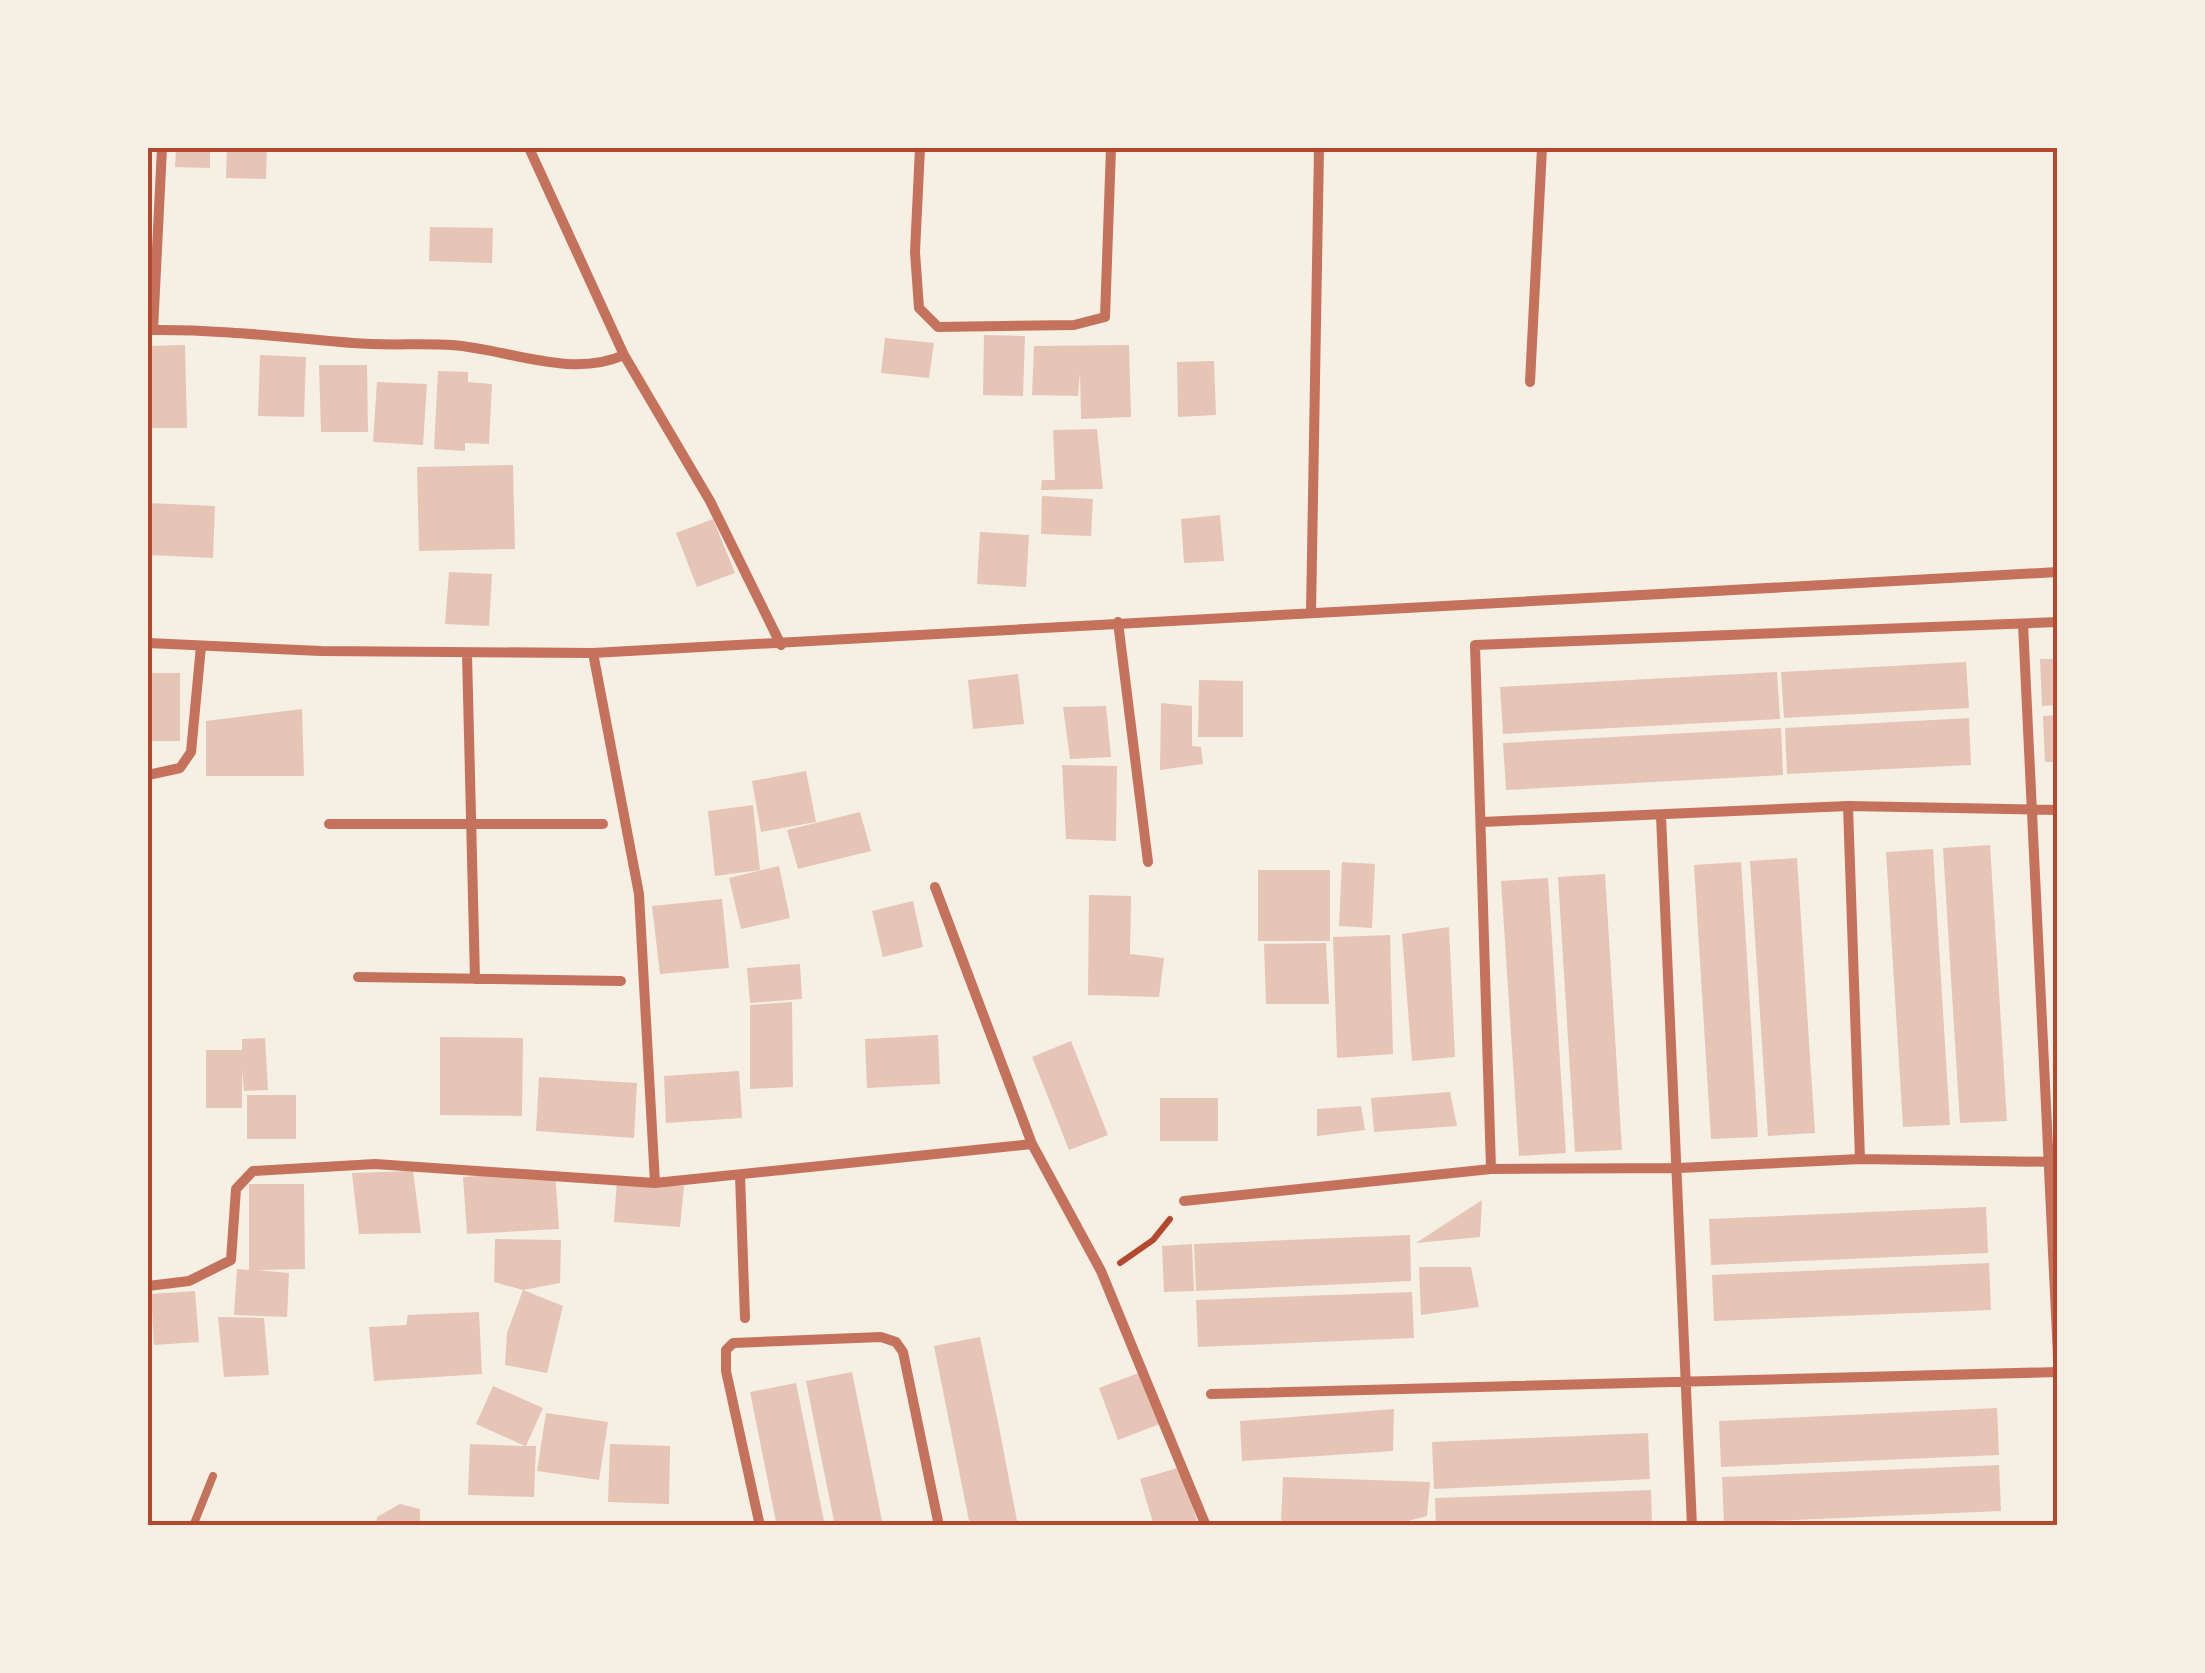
<svg xmlns="http://www.w3.org/2000/svg" width="2205" height="1673" viewBox="0 0 2205 1673" font-family="'DejaVu Sans',sans-serif">
  <rect width="100%" height="100%" fill="#f6efe4"/>
  <!-- building -->
  <path fill="#e6c5b7" d="M 176,148 L 210,148 L 210,168 L 175,167 Z
    M 227,148 L 267,148 L 266,179 L 226,178 Z
    M 430,227 L 493,228 L 492,263 L 429,261 Z
    M 984,335 L 1025,336 L 1023,396 L 983,395 Z
    M 885,338 L 934,343 L 929,378 L 881,373 Z
    M 185,345 L 187,428 L 148,428 L 148,346 Z
    M 1129,345 L 1131,417 L 1081,419 L 1080,372 L 1078,396 L 1032,395 L 1034,346 Z
    M 260,355 L 306,357 L 304,417 L 258,416 Z
    M 1214,361 L 1216,415 L 1178,417 L 1177,362 Z
    M 319,365 L 367,365 L 368,432 L 321,432 Z
    M 438,371 L 468,372 L 468,382 L 492,384 L 489,444 L 465,443 L 465,451 L 434,449 Z
    M 377,382 L 427,384 L 423,445 L 373,442 Z
    M 1097,429 L 1103,489 L 1041,490 L 1042,480 L 1055,480 L 1053,430 Z
    M 513,465 L 515,549 L 419,551 L 417,467 Z
    M 1042,496 L 1093,499 L 1091,536 L 1041,534 Z
    M 148,503 L 215,506 L 213,558 L 148,555 Z
    M 1220,515 L 1224,561 L 1184,563 L 1181,519 Z
    M 713,519 L 735,573 L 697,587 L 676,533 Z
    M 980,532 L 1029,535 L 1026,587 L 977,584 Z
    M 449,572 L 492,574 L 489,626 L 445,624 Z
    M 2040,659 L 2058,659 L 2058,705 L 2042,706 Z
    M 1966,662 L 1969,708 L 1784,718 L 1781,672 Z
    M 1777,672 L 1780,719 L 1503,734 L 1500,687 Z
    M 148,673 L 180,673 L 180,741 L 148,741 Z
    M 1018,674 L 1024,724 L 973,729 L 968,680 Z
    M 1199,680 L 1243,681 L 1243,737 L 1198,737 Z
    M 1161,703 L 1192,706 L 1192,746 L 1201,747 L 1203,764 L 1160,770 Z
    M 1106,706 L 1111,757 L 1070,759 L 1063,707 Z
    M 302,709 L 304,776 L 206,776 L 206,721 Z
    M 2058,715 L 2058,762 L 2045,762 L 2043,716 Z
    M 1969,718 L 1971,765 L 1787,774 L 1785,728 Z
    M 1781,728 L 1783,775 L 1506,790 L 1503,743 Z
    M 1062,765 L 1117,766 L 1116,841 L 1066,839 Z
    M 806,771 L 816,822 L 761,832 L 752,781 Z
    M 753,805 L 760,870 L 715,876 L 708,811 Z
    M 860,812 L 871,851 L 798,869 L 787,830 Z
    M 1990,845 L 2007,1121 L 1960,1123 L 1943,848 Z
    M 1933,849 L 1950,1125 L 1903,1127 L 1886,852 Z
    M 1797,858 L 1815,1133 L 1768,1136 L 1750,861 Z
    M 1342,862 L 1375,864 L 1372,928 L 1339,926 Z
    M 1741,862 L 1758,1137 L 1711,1139 L 1694,865 Z
    M 779,866 L 790,918 L 741,929 L 729,878 Z
    M 1258,870 L 1330,870 L 1330,941 L 1258,941 Z
    M 1605,874 L 1622,1150 L 1575,1152 L 1558,877 Z
    M 1548,878 L 1566,1153 L 1519,1156 L 1501,881 Z
    M 1089,895 L 1131,896 L 1130,954 L 1164,958 L 1159,997 L 1088,995 Z
    M 722,899 L 729,968 L 660,974 L 652,906 Z
    M 913,901 L 923,947 L 883,957 L 872,911 Z
    M 1449,927 L 1455,1057 L 1412,1061 L 1402,934 Z
    M 1390,935 L 1393,1054 L 1337,1058 L 1333,937 Z
    M 1326,943 L 1329,1004 L 1266,1004 L 1264,944 Z
    M 800,964 L 802,999 L 750,1003 L 747,968 Z
    M 792,1002 L 793,1087 L 750,1089 L 750,1005 Z
    M 938,1035 L 940,1084 L 867,1088 L 865,1039 Z
    M 440,1037 L 523,1038 L 522,1116 L 440,1115 Z
    M 265,1038 L 268,1090 L 244,1091 L 242,1069 L 242,1108 L 206,1108 L 206,1050 L 242,1050 L 242,1039 Z
    M 1071,1041 L 1108,1135 L 1069,1150 L 1032,1057 Z
    M 739,1071 L 742,1118 L 666,1123 L 664,1076 Z
    M 539,1077 L 637,1083 L 634,1138 L 536,1131 Z
    M 1450,1092 L 1457,1126 L 1374,1132 L 1371,1098 Z
    M 247,1095 L 296,1095 L 296,1139 L 247,1139 Z
    M 1160,1098 L 1218,1098 L 1218,1141 L 1160,1141 Z
    M 1361,1106 L 1365,1130 L 1317,1136 L 1317,1109 Z
    M 413,1171 L 421,1233 L 359,1234 L 352,1173 Z
    M 555,1171 L 559,1229 L 467,1234 L 463,1177 Z
    M 617,1180 L 684,1186 L 680,1227 L 614,1222 Z
    M 249,1184 L 304,1184 L 305,1269 L 257,1270 L 289,1273 L 287,1317 L 234,1315 L 237,1269 L 249,1270 Z
    M 1482,1200 L 1480,1237 L 1416,1243 Z
    M 1986,1207 L 1988,1253 L 1711,1265 L 1709,1219 Z
    M 1410,1235 L 1411,1281 L 1196,1291 L 1194,1244 Z
    M 495,1239 L 561,1240 L 560,1283 L 523,1290 L 494,1282 Z
    M 1192,1244 L 1194,1291 L 1164,1292 L 1162,1246 Z
    M 1989,1263 L 1991,1310 L 1714,1321 L 1712,1275 Z
    M 1419,1267 L 1471,1267 L 1479,1307 L 1421,1315 Z
    M 523,1290 L 563,1306 L 547,1373 L 505,1365 L 507,1333 Z
    M 195,1291 L 199,1342 L 154,1345 L 151,1294 Z
    M 1412,1292 L 1414,1338 L 1198,1347 L 1196,1300 Z
    M 479,1312 L 482,1374 L 374,1381 L 369,1327 L 406,1325 L 408,1315 Z
    M 218,1317 L 264,1318 L 269,1375 L 224,1377 Z
    M 980,1337 L 999,1427 L 1018,1526 L 970,1526 L 934,1346 Z
    M 852,1372 L 870,1461 L 883,1526 L 835,1526 L 818,1442 L 806,1381 Z
    M 1141,1372 L 1160,1424 L 1118,1440 L 1099,1388 Z
    M 796,1383 L 808,1442 L 825,1526 L 777,1526 L 774,1512 L 750,1392 Z
    M 493,1386 L 543,1408 L 526,1446 L 536,1446 L 534,1497 L 468,1495 L 470,1444 L 525,1446 L 476,1424 Z
    M 1997,1408 L 1999,1455 L 1721,1467 L 1719,1421 Z
    M 1394,1409 L 1393,1451 L 1242,1461 L 1240,1421 Z
    M 546,1413 L 608,1422 L 599,1480 L 537,1471 Z
    M 1648,1433 L 1650,1479 L 1434,1489 L 1432,1442 Z
    M 610,1444 L 670,1446 L 669,1504 L 608,1502 Z
    M 1999,1465 L 2001,1511 L 1724,1523 L 1722,1477 Z
    M 1181,1467 L 1197,1521 L 1154,1526 L 1140,1479 Z
    M 1283,1477 L 1430,1482 L 1427,1516 L 1392,1525 L 1281,1521 Z
    M 1651,1490 L 1652,1526 L 1436,1526 L 1435,1498 Z
    M 400,1504 L 420,1509 L 420,1526 L 376,1526 L 377,1517 Z"/>
  <g fill="none" stroke-linecap="round" stroke-linejoin="round">
    <!-- path -->
    <path stroke="#b5482f" stroke-width="6" d="M 1120,1263 L 1153,1240 L 1170,1219"/>
    <!-- service -->
    <path stroke="#c5725c" stroke-width="8" d="M 193,1526 L 213,1476"/>
    <!-- minor -->
    <path stroke="#c5725c" stroke-width="10" d="M 529,148 L 624,355 L 710,501 L 781,645
      M 920,148 L 915,252 L 919,308 L 938,327 L 1074,325 L 1105,317 L 1111,148
      M 148,330 C 217,329 283,337 353,343 C 385,346 419,343 452,345 C 508,349 570,379 624,355
      M 153,330 L 162,148
      M 1530,382 L 1542,148
      M 1311,613 L 1319,148
      M 1118,622 L 1148,862
      M 2023,624 L 2058,1357
      M 148,643 L 321,651 L 593,653 L 2058,572
      M 467,654 L 475,979
      M 148,775 L 180,768 L 191,752 L 201,646
      M 1848,806 L 1860,1159
      M 1661,816 L 1692,1526
      M 1482,822 L 1848,806 L 2058,810
      M 329,824 L 603,824
      M 935,887 L 1032,1144
      M 358,977 L 621,981
      M 1491,1169 L 1475,645 L 2058,622
      M 740,1175 L 745,1318
      M 655,1183 L 1032,1144 L 1101,1271 L 1206,1526
      M 1184,1201 L 1491,1169 L 1679,1168 L 1860,1159 L 2058,1162
      M 148,1286 L 189,1281 L 231,1260 L 236,1189 L 253,1171 L 375,1164 L 655,1183 L 639,894 L 593,653
      M 1211,1394 L 2058,1372
      M 760,1526 L 726,1371 L 726,1350 L 733,1343 L 881,1337 L 896,1342 L 903,1352 L 939,1526"/>
  </g>
  <!-- border -->
  <rect width="2205" height="1673" fill="none" stroke="#f6efe4" stroke-width="300"/>
  <rect x="150" y="150" width="1905" height="1373" fill="none" stroke="#b5482f" stroke-width="4"/>
</svg>
